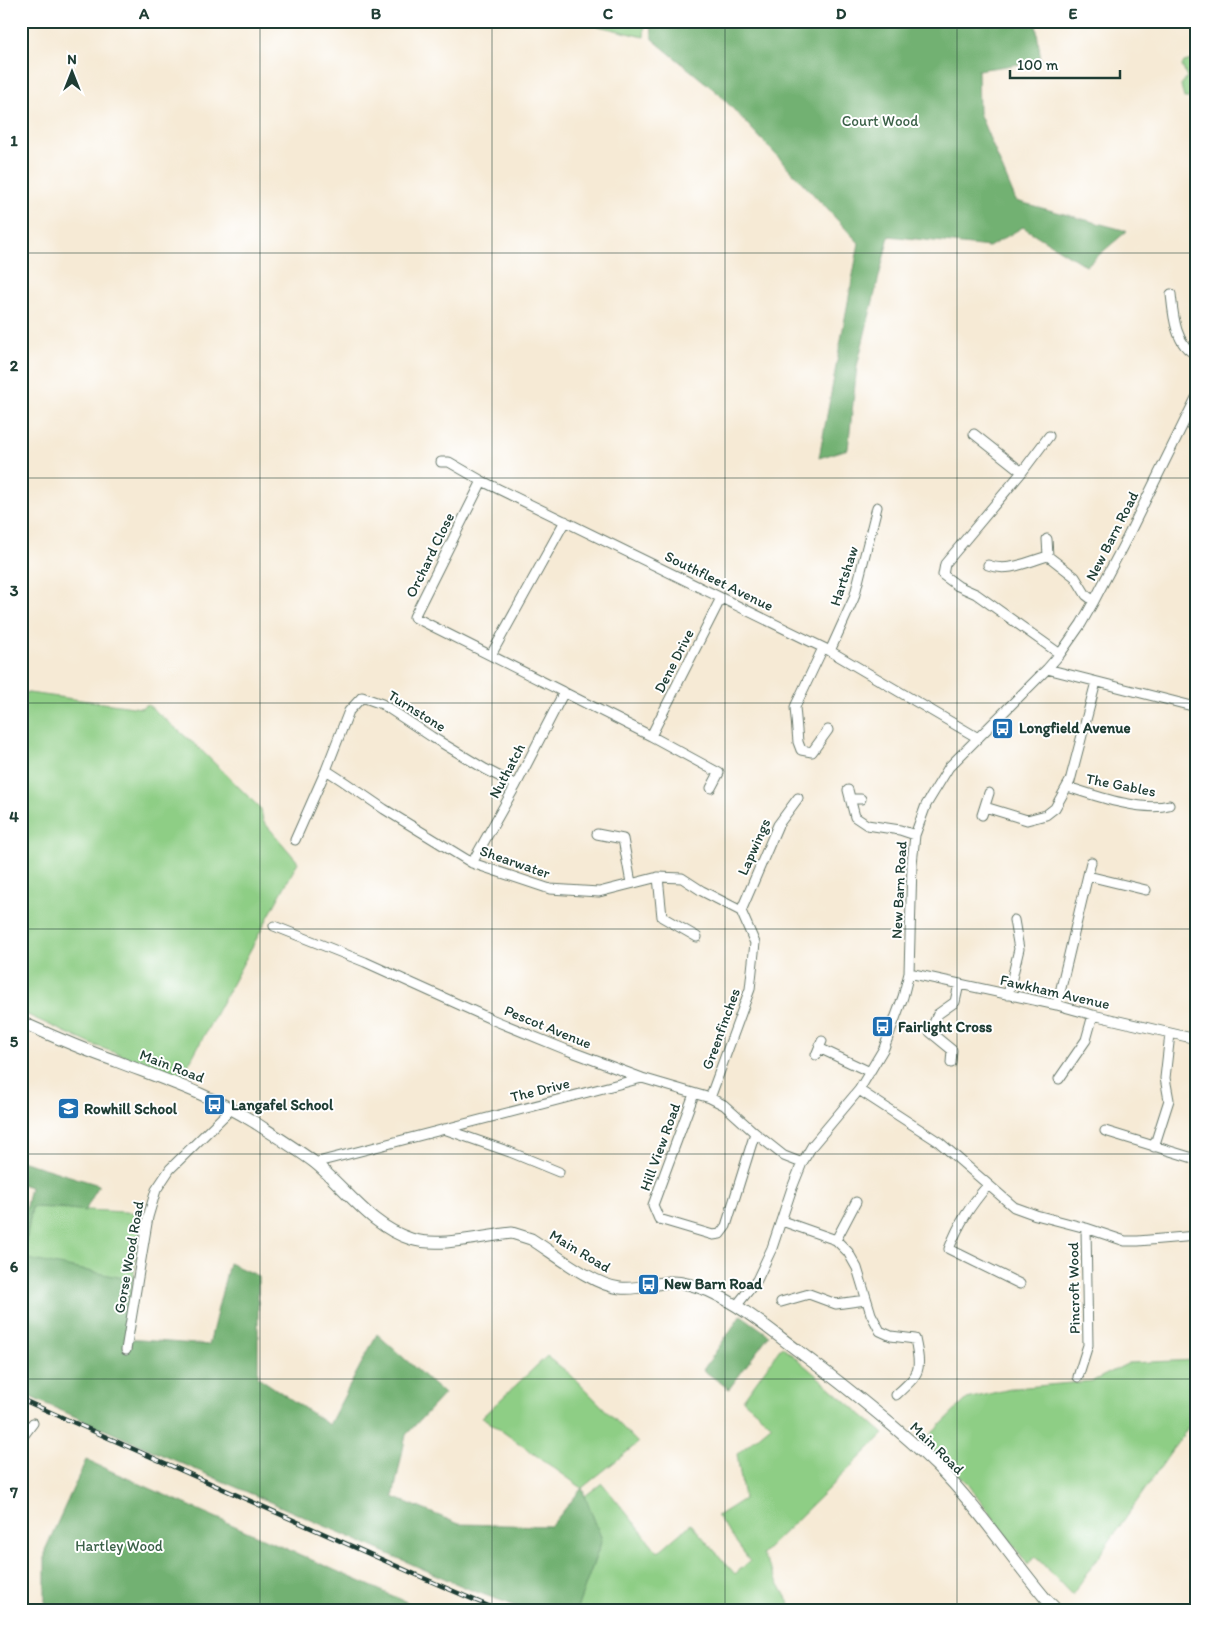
<svg xmlns="http://www.w3.org/2000/svg" width="1217" height="1632" viewBox="0 0 1217 1632" font-family="Itim,sans-serif">
  <rect width="100%" height="100%" fill="#fff"/>
  <filter id="ink" filterUnits="userSpaceOnUse"><feTurbulence type="fractalNoise" baseFrequency=".02" numOctaves="2"/><feDisplacementMap in="SourceGraphic" scale="10" xChannelSelector="R" yChannelSelector="G"/><feConvolveMatrix kernelMatrix="1 2 1 2 8 2 1 2 1" color-interpolation-filters="sRGB"/></filter>
  <filter id="wash" filterUnits="userSpaceOnUse"><feTurbulence type="fractalNoise" baseFrequency=".0096" numOctaves="4" result="noise"/><feDisplacementMap in="SourceGraphic" scale="20" xChannelSelector="R" yChannelSelector="G"/><feGaussianBlur stdDeviation="1.12" result="paint"/><feColorMatrix in="noise" values="0 0 0 0 0 0 0 0 0 0 0 0 0 0 0 0 0 1.4 0 .05"/><feComposite in="paint" operator="in"/></filter>
  <g filter="url(#wash)">
    <rect width="100%" height="100%" fill="#f6ead5"/>
    <!-- green -->
    <path fill="#8ece85" stroke="#56865c" d="M 578,21 L 645,21 L 644,37 Z
      M 1196,57 L 1196,98 L 1184,98 L 1181,85 L 1187,77 L 1182,66 L 1184,62 L 1195,59 Z
      M 21,692 L 141,708 L 147,704 L 198,747 L 261,809 L 263,821 L 298,862 L 186,1069 L 185,1078 L 91,1044 L 21,1012 Z
      M 32,1207 L 143,1213 L 133,1280 L 23,1259 Z
      M 782,1346 L 884,1434 L 762,1554 L 794,1611 L 576,1611 L 602,1540 L 585,1496 L 602,1483 L 658,1552 L 691,1524 L 735,1574 L 750,1561 L 717,1516 L 744,1499 L 737,1454 L 772,1425 L 743,1400 Z
      M 547,1356 L 571,1375 L 638,1443 L 582,1488 L 482,1417 Z
      M 1196,1360 L 1196,1416 L 1072,1595 L 1035,1556 L 1028,1565 L 966,1481 L 923,1442 L 967,1399 L 1015,1388 L 1093,1381 L 1129,1363 Z"/>
    <!-- forest -->
    <path fill="#72b172" stroke="#487753" d="M 651,21 L 1027,21 L 1036,24 L 1041,61 L 978,70 L 979,113 L 1016,201 L 1127,231 L 1086,266 L 1023,227 L 989,247 L 889,236 L 857,366 L 848,449 L 819,458 L 859,243 L 718,93 L 652,39 Z
      M 21,1161 L 99,1185 L 85,1211 L 62,1208 L 32,1207 L 23,1258 L 133,1280 L 127,1339 L 209,1345 L 229,1263 L 258,1276 L 258,1377 L 329,1425 L 377,1334 L 444,1394 L 406,1435 L 393,1497 L 459,1524 L 551,1526 L 582,1488 L 602,1540 L 576,1611 L 530,1611 L 471,1590 L 21,1393 L 21,1230 L 30,1187 L 21,1184 Z
      M 741,1315 L 769,1335 L 729,1389 L 703,1370 Z
      M 86,1460 L 427,1611 L 43,1611 L 45,1603 L 45,1550 Z"/>
  </g>
  <g filter="url(#ink)">
    <g fill="none" stroke-linecap="round" stroke-linejoin="round">
      <defs>
        <path id="minor" d="M 1171,294 C 1173,313 1175,346 1196,354
          M 974,434 L 1022,472
          M 1049,436 L 1022,472 L 945,564 L 943,575 L 958,586 L 976,594 L 1060,654
          M 441,462 L 449,462 L 482,481 L 830,651 L 978,738
          M 482,481 L 414,617 L 651,736 L 719,773 L 711,788
          M 1047,539 L 1048,556 L 1075,577 L 1086,595 L 1094,601
          M 988,565 C 1008,573 1029,561 1048,556
          M 823,648 L 795,707 L 798,742 L 801,750 L 812,752 L 828,730
          M 830,651 L 854,598 L 877,507
          M 491,655 L 565,521
          M 1047,669 L 1196,707
          M 651,736 L 721,598
          M 326,770 L 343,781 L 384,809 L 472,863 L 550,889 L 599,892 L 658,877 L 682,878 L 702,891 L 741,911
          M 1068,787 C 1096,796 1141,812 1169,805
          M 848,790 L 855,817 L 867,825 L 900,830 L 915,835
          M 850,799 L 861,799
          M 985,807 L 1027,820 L 1046,815 L 1055,808 L 1070,781 L 1096,682
          M 982,815 L 989,793
          M 597,834 L 623,839 L 631,883
          M 295,840 L 326,770 L 349,711 L 362,697 L 382,704 L 432,737 L 485,769 L 516,785
          M 472,863 L 516,785 L 564,692
          M 1088,876 L 1146,890
          M 658,877 L 662,917 L 697,937
          M 741,911 L 778,825 L 798,798
          M 274,926 L 365,962 L 491,1019 L 567,1050 L 642,1078 L 710,1098 L 724,1105 L 755,1133 L 784,1156 L 802,1163
          M 909,973 L 1057,1005 L 1093,1015 L 1196,1039
          M 1008,995 L 1019,949 L 1014,920
          M 1057,1005 L 1091,862
          M 819,1048 L 870,1072
          M 816,1055 L 822,1041
          M 951,1063 L 952,1050 L 930,1032 L 938,1014 L 955,1002 L 959,984
          M 1059,1079 L 1086,1040 L 1093,1015
          M 859,1090 L 939,1142 L 1014,1207 L 1036,1215 L 1086,1228 L 1125,1241 L 1138,1241 L 1196,1236
          M 694,1094 L 653,1205 L 659,1219 L 713,1235 L 720,1234 L 726,1226 L 755,1133
          M 710,1098 L 750,989 L 755,943 L 741,911
          M 444,1129 L 510,1152 L 559,1172
          M 1105,1131 L 1196,1159
          M 1154,1147 L 1169,1100 L 1165,1078 L 1170,1034
          M 314,1163 L 642,1078
          M 988,1185 C 970,1206 959,1223 949,1249 L 1020,1284
          M 782,1221 L 836,1240 L 848,1252 L 857,1268 L 871,1314 L 880,1331 L 891,1336 L 915,1339 C 922,1372 920,1373 896,1395
          M 836,1240 L 856,1202
          M 781,1302 L 809,1294 L 836,1304 L 866,1300
          M 737,1305 L 757,1280 L 772,1248 L 792,1188 L 802,1163 L 812,1146 L 859,1090 L 884,1048 L 903,997 L 909,973 L 912,864 L 915,835 L 926,805 L 949,767 L 1047,669 L 1060,654 L 1081,624 L 1094,601 L 1127,538 L 1196,398
          M 126,1350 L 148,1217 L 156,1190 L 170,1169 L 231,1109
          M 1078,1377 L 1088,1345 L 1086,1228
          M 21,1439 L 33,1423"/>
        <path id="major" d="M 21,1022 C 52,1036 84,1050 116,1061 C 165,1080 209,1094 254,1122 C 274,1135 295,1148 314,1162 C 346,1188 370,1226 411,1239 C 439,1248 483,1236 512,1233 L 531,1239 C 555,1254 593,1285 620,1288 C 637,1290 652,1284 669,1282 C 683,1281 697,1286 709,1291 C 742,1306 769,1329 797,1350 C 845,1386 894,1424 937,1466 C 977,1506 1009,1555 1045,1598 L 1058,1611"/>
      </defs>
      <!-- minor casing -->
      <use href="#minor" stroke="#6a7a6c" stroke-width="11"/>
      <!-- major casing -->
      <use href="#major" stroke="#6a7a6c" stroke-width="13"/>
      <!-- minor -->
      <use href="#minor" stroke="#fff" stroke-width="9"/>
      <!-- major -->
      <use href="#major" stroke="#fff" stroke-width="11"/>
      <defs>
        <path id="rail" d="M 21,1399 L 437,1584 L 500,1611"/>
      </defs>
      <!-- rail casing -->
      <use href="#rail" stroke="#1f3d34" stroke-width="4.5"/>
      <!-- rail -->
      <use href="#rail" stroke="#fff" stroke-width="2.5" stroke-dasharray="8" stroke-linecap="butt"/>
    </g>
  </g>
  <!-- grid -->
  <path fill="none" stroke="#1f3d34" stroke-width="1" stroke-opacity="0.55" d="M 260,21 L 260,1611M 492,21 L 492,1611M 725,21 L 725,1611M 957,21 L 957,1611M 21,253 L 1196,253M 21,478 L 1196,478M 21,703 L 1196,703M 21,929 L 1196,929M 21,1154 L 1196,1154M 21,1379 L 1196,1379"/>
  <!-- icons -->
  <defs>
    <symbol id="bus-square" viewBox="-11 -11 22 22"><rect x="-9" y="-9" width="18" height="18" rx="4" fill="#1f6fb2" stroke="#fff"/><path d="M-5-6H5V4H4V6H2V4H-2V6H-4V4H-5ZM-3.5-4V0h7V-4ZM-3.5 1.2v1.5H-2V1.2ZM2 1.2v1.5H3.5V1.2Z" fill="#fff"/></symbol>
    <symbol id="school-square" viewBox="-11 -11 22 22"><rect x="-9" y="-9" width="18" height="18" rx="4" fill="#1f6fb2" stroke="#fff"/><path d="M0-5L7-2L0 1L-7-2ZM-4 1L0 2.5L4 1V4Q0 6-4 4Z" fill="#fff"/></symbol>
  </defs>
  <g fill-rule="evenodd">
    <use href="#bus-square" x="990" y="716" width="25" height="25"/>
    <use href="#bus-square" x="870" y="1014" width="25" height="25"/>
    <use href="#bus-square" x="202" y="1092" width="25" height="25"/>
    <use href="#school-square" x="56" y="1096" width="25" height="25"/>
    <use href="#bus-square" x="636" y="1272" width="25" height="25"/>
  </g>
  <g text-anchor="middle" dominant-baseline="central" stroke-width="4" stroke-linejoin="round" paint-order="stroke">
    <!-- park labels -->
    <g font-size="15" fill="#3b6148" stroke="#fff">
      <text x="880" y="121">Court Wood</text>
      <text x="119" y="1546">Hartley Wood</text>
    </g>
    <!-- street labels -->
    <g font-size="15" fill="#1f3d34" stroke="#fff">
      <text transform="translate(1112 536) rotate(-63)">New Barn Road</text>
      <text transform="translate(430 555) rotate(-64)">Orchard Close</text>
      <text transform="translate(844 576) rotate(-72)">Hartshaw</text>
      <text transform="translate(719 581) rotate(26)">Southfleet Avenue</text>
      <text transform="translate(674 661) rotate(-63)">Dene Drive</text>
      <text transform="translate(417 711) rotate(32)">Turnstone</text>
      <text transform="translate(507 771) rotate(-62)">Nuthatch</text>
      <text transform="translate(1121 785) rotate(11)">The Gables</text>
      <text transform="translate(754 847) rotate(-66)">Lapwings</text>
      <text transform="translate(515 862) rotate(19)">Shearwater</text>
      <text transform="translate(899 890) rotate(-87)">New Barn Road</text>
      <text transform="translate(1055 992) rotate(13)">Fawkham Avenue</text>
      <text transform="translate(548 1027) rotate(22)">Pescot Avenue</text>
      <text transform="translate(721 1029) rotate(-70)">Greenfinches</text>
      <text transform="translate(172 1066) rotate(21)">Main Road</text>
      <text transform="translate(540 1090) rotate(-14)">The Drive</text>
      <text transform="translate(660 1147) rotate(-70)">Hill View Road</text>
      <text transform="translate(580 1251) rotate(31)">Main Road</text>
      <text transform="translate(129 1257) rotate(-80)">Gorse Wood Road</text>
      <text transform="translate(1074 1288) rotate(-91)">Pincroft Wood</text>
      <text transform="translate(937 1448) rotate(44)">Main Road</text>
    </g>
    <!-- poi labels -->
    <g font-size="15" font-weight="bold" fill="#1f3d34" stroke="#fff" text-anchor="start">
      <text x="1019" y="728">Longfield Avenue</text>
      <text x="898" y="1027">Fairlight Cross</text>
      <text x="231" y="1105">Langafel School</text>
      <text x="84" y="1109">Rowhill School</text>
      <text x="664" y="1284">New Barn Road</text>
    </g>
  </g>
  <!-- margin -->
  <rect width="1217" height="1632" fill="none" stroke="#fff" stroke-width="55"/>
  <!-- north arrow -->
  <g transform="translate(72 72)" stroke="#ffffff" stroke-width="4" paint-order="stroke">
  <path d="M0-4L9 19L0 12L-9 19Z" fill="#1f3d34"/>
  <text y="-8" font-size="14" font-weight="bold" text-anchor="middle" fill="#1f3d34">N</text>
  </g>
  <!-- scale -->
  <path d="M1010 70v8h110v-8" fill="none" stroke="#1f3d34" stroke-width="2.5"/>
  <text x="1017" y="70" font-size="15" fill="#1f3d34" stroke="#ffffff" stroke-width="4" paint-order="stroke">100 m</text>
  <rect x="28" y="28" width="1162" height="1576" fill="none" stroke="#1f3d34" stroke-width="2"/>
  <g font-size="16" text-anchor="middle" font-weight="bold" fill="#1f3d34">
    <text x="144" y="19">A</text>
    <text x="376" y="19">B</text>
    <text x="608" y="19">C</text>
    <text x="841" y="19">D</text>
    <text x="1073" y="19">E</text>
    <text x="14" y="146">1</text>
    <text x="14" y="371">2</text>
    <text x="14" y="596">3</text>
    <text x="14" y="822">4</text>
    <text x="14" y="1047">5</text>
    <text x="14" y="1272">6</text>
    <text x="14" y="1498">7</text>
  </g>
</svg>
